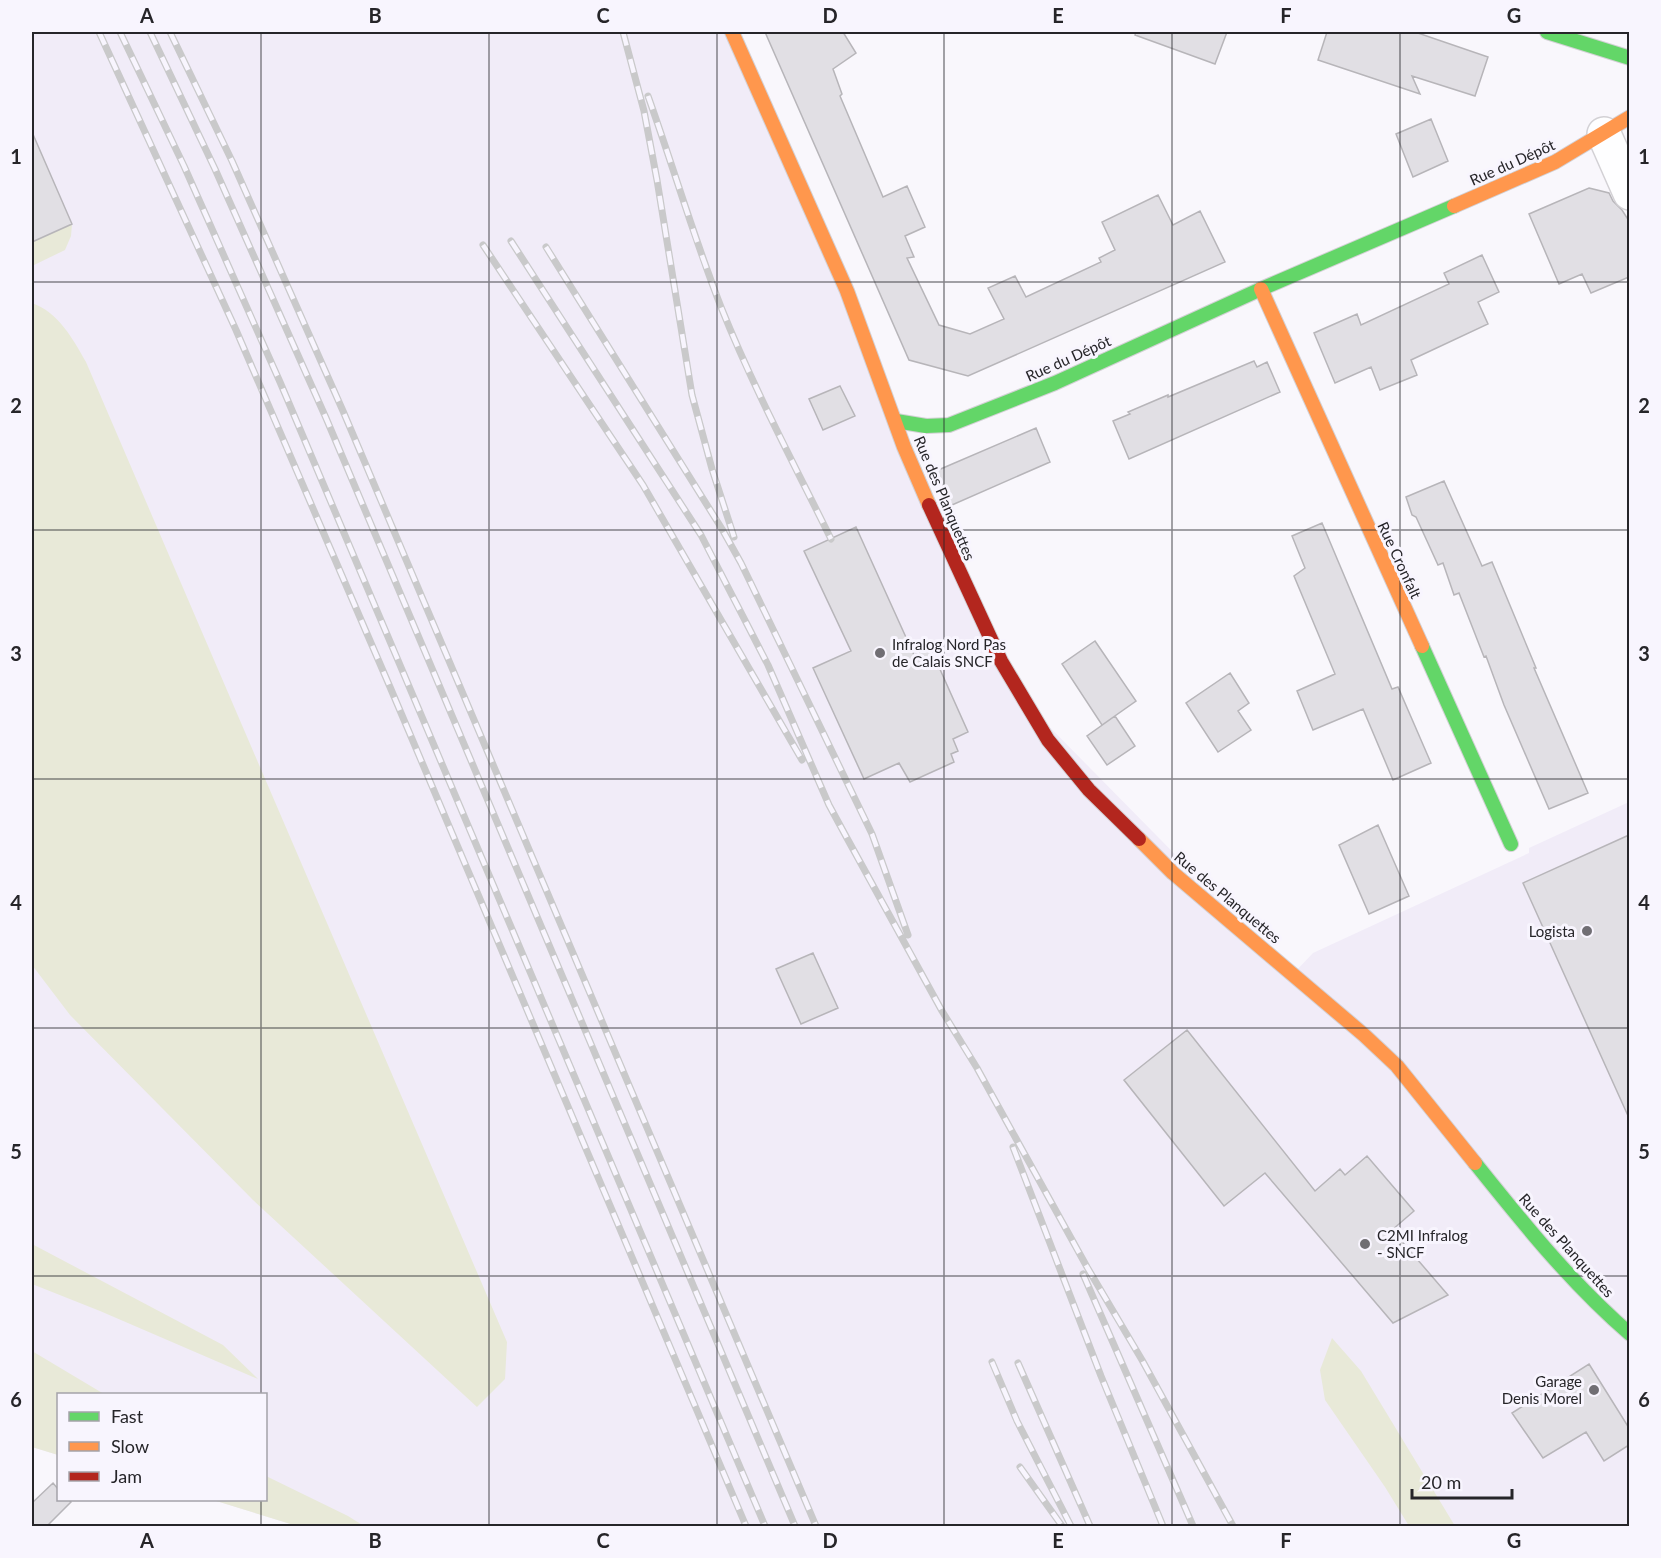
<svg xmlns="http://www.w3.org/2000/svg" width="1661" height="1558" viewBox="0 0 1661 1558" font-family="Lato,sans-serif">
  <rect width="100%" height="100%" fill="#f9f7fc"/>
  <!-- built -->
  <path fill="#f1ecf8" d="M 32,32 L 732,32 L 1023,700 L 1293,974 L 1313,953 L 1529,853 L 1529,848 L 1629,802 L 1629,1526 L 297,1526 L 213,1500 L 266,1500 L 266,1394 L 58,1394 L 58,1455 L 32,1447 Z"/>
  <!-- green -->
  <path fill="#e8e9d8" d="M 72,224 L 71,236 L 65,250 L 32,266 L 32,242 Z
    M 32,303 C 58,312 73,339 86,362 L 507,1342 L 505,1379 L 477,1407 L 253,1200 L 70,1015 L 32,965 Z
    M 32,1244 L 223,1345 L 258,1379 L 100,1311 L 32,1284 Z
    M 1332,1338 L 1361,1371 L 1455,1526 L 1409,1526 L 1385,1487 L 1325,1400 L 1320,1370 Z
    M 32,1351 L 104,1394 L 58,1394 L 58,1455 L 32,1447 Z
    M 266,1476 L 348,1516 L 364,1526 L 297,1526 L 213,1500 L 266,1500 Z"/>
  <!-- building -->
  <path fill="#e1dfe4" stroke="#b7b5b9" stroke-width="1.5" d="M 765,32 L 843,32 L 856,53 L 833,69 L 842,94 L 840,96 L 883,197 L 907,186 L 925,227 L 905,236 L 914,257 L 907,258 L 939,325 L 970,334 L 1004,319 L 988,288 L 1015,276 L 1026,297 L 1101,262 L 1099,258 L 1115,250 L 1102,222 L 1158,195 L 1173,225 L 1200,211 L 1225,262 L 968,376 L 909,360 Z
    M 1136,32 L 1227,32 L 1215,64 L 1135,35 Z
    M 1327,32 L 1415,32 L 1488,57 L 1475,96 L 1412,76 L 1420,94 L 1318,60 Z
    M 1431,119 L 1448,161 L 1413,177 L 1396,134 Z
    M 32,132 L 72,224 L 32,242 Z
    M 1589,188 L 1609,193 L 1613,201 L 1622,210 L 1629,221 L 1629,277 L 1591,293 L 1582,274 L 1559,284 L 1529,214 Z
    M 1482,255 L 1499,292 L 1478,302 L 1488,324 L 1411,360 L 1417,375 L 1380,390 L 1371,367 L 1335,383 L 1314,333 L 1357,314 L 1361,325 L 1449,284 L 1444,273 Z
    M 1254,361 L 1257,367 L 1267,362 L 1280,392 L 1129,459 L 1113,421 L 1130,414 L 1128,412 L 1168,395 L 1168,397 Z
    M 840,386 L 855,416 L 823,430 L 809,399 Z
    M 1036,428 L 1050,462 L 952,505 L 936,471 Z
    M 1444,481 L 1482,566 L 1492,562 L 1536,668 L 1534,668 L 1588,793 L 1549,809 L 1504,705 L 1486,656 L 1484,657 L 1459,593 L 1454,595 L 1443,563 L 1438,565 L 1416,517 L 1412,515 L 1406,497 Z
    M 1322,523 L 1392,689 L 1398,687 L 1431,763 L 1393,780 L 1363,709 L 1313,730 L 1297,691 L 1335,674 L 1294,576 L 1305,568 L 1292,536 Z
    M 856,527 L 914,655 L 930,647 L 968,732 L 953,739 L 958,751 L 951,754 L 954,762 L 910,782 L 899,763 L 864,779 L 813,668 L 851,651 L 804,551 Z
    M 1095,641 L 1136,701 L 1102,725 L 1062,664 Z
    M 1230,673 L 1249,703 L 1238,711 L 1251,730 L 1218,752 L 1186,703 Z
    M 1115,716 L 1135,746 L 1107,765 L 1087,736 Z
    M 1378,825 L 1409,896 L 1369,914 L 1339,845 Z
    M 1629,835 L 1629,1118 L 1523,883 Z
    M 813,953 L 838,1008 L 801,1024 L 776,969 Z
    M 1187,1030 L 1315,1191 L 1340,1169 L 1345,1175 L 1367,1156 L 1414,1211 L 1392,1230 L 1448,1295 L 1393,1323 L 1265,1173 L 1224,1206 L 1124,1080 Z
    M 1589,1364 L 1629,1428 L 1629,1445 L 1604,1461 L 1586,1432 L 1543,1458 L 1512,1413 Z
    M 53,1483 L 58,1489 L 58,1500 L 69,1500 L 71,1502 L 46,1527 L 32,1527 L 32,1503 Z"/>
  <g fill="none" stroke-linecap="round" stroke-linejoin="round">
    <defs>
      <path id="street" d="M 1604,134 L 1630,193"/>
      <path id="fast" d="M 1547,32 L 1630,58
        M 896,421 L 926,426 L 949,425 L 1055,383 L 1261,289 L 1454,206
        M 1422,646 L 1511,844
        M 1475,1163 C 1523,1223 1571,1283 1630,1334"/>
      <path id="slow" d="M 732,32 L 847,291 L 904,447 L 929,505
        M 1454,206 L 1555,162 L 1630,117
        M 1261,289 L 1422,646
        M 1139,839 L 1173,873 L 1364,1035 L 1397,1066 L 1475,1163"/>
      <path id="jam" d="M 929,505 L 1001,661 L 1048,740 L 1089,790 L 1139,839"/>
    </defs>
    <!-- street casing -->
    <use href="#street" stroke="#d3d1d5" stroke-width="36"/>
    <!-- fast casing -->
    <use href="#fast" stroke="#d3d1d5" stroke-width="16"/>
    <!-- slow casing -->
    <use href="#slow" stroke="#d3d1d5" stroke-width="16"/>
    <!-- jam casing -->
    <use href="#jam" stroke="#d3d1d5" stroke-width="16"/>
    <!-- street -->
    <use href="#street" stroke="#fefeff" stroke-width="33"/>
    <!-- fast -->
    <use href="#fast" stroke="#63d668" stroke-width="14"/>
    <!-- slow -->
    <use href="#slow" stroke="#ff974d" stroke-width="14"/>
    <!-- jam -->
    <use href="#jam" stroke="#b3261e" stroke-width="14"/>
    <defs>
      <path id="rail" d="M 99,32 L 236,330 L 390,687 L 746,1526
        M 120,32 L 184,166 L 280,382 L 765,1526
        M 150,32 L 215,169 L 326,418 L 795,1526
        M 170,32 L 232,161 L 343,411 L 816,1526
        M 623,32 L 644,111 L 657,180 L 692,395 L 712,469 L 734,537
        M 648,96 C 673,166 694,238 721,307 C 753,387 793,462 831,539
        M 511,241 L 701,535 L 768,665 L 829,805 L 848,840 L 942,1011 L 977,1068 L 1087,1267 L 1142,1360 L 1233,1526
        M 483,245 L 643,485 L 802,760
        M 546,247 L 722,529 L 741,563 L 872,834 L 908,935
        M 1013,1147 L 1101,1376 L 1163,1526
        M 1083,1274 L 1193,1526
        M 992,1362 L 1017,1421 L 1071,1526
        M 1018,1363 L 1090,1526
        M 1020,1467 L 1062,1526"/>
    </defs>
    <!-- rail casing -->
    <use href="#rail" stroke="#c9c9ca" stroke-width="7"/>
    <!-- rail -->
    <use href="#rail" stroke="#f8f5fe" stroke-width="4.5" stroke-dasharray="14" stroke-linecap="butt"/>
  </g>
  <!-- grid -->
  <path fill="none" stroke="#262529" stroke-width="1.5" stroke-opacity="0.55" d="M 261,32 L 261,1394M 489,32 L 489,1526M 717,32 L 717,1526M 944,32 L 944,1526M 1172,32 L 1172,1526M 1400,32 L 1400,1526M 32,282 L 1630,282M 32,530 L 1630,530M 32,779 L 1630,779M 32,1028 L 1630,1028M 32,1276 L 1630,1276M 261,1500 L 261,1526"/>
  <!-- markers -->
  <g fill="#706e73" stroke="#f8f5fe" stroke-width="2">
    <circle cx="880" cy="653" r="6"/>
    <circle cx="1587" cy="931" r="6"/>
    <circle cx="1365" cy="1244" r="6"/>
    <circle cx="1594" cy="1390" r="6"/>
  </g>
  <g text-anchor="middle" dominant-baseline="central" stroke-width="6" stroke-linejoin="round" paint-order="stroke">
    <!-- street labels -->
    <g font-size="15" fill="#262529" stroke="#f8f5fe">
      <text transform="translate(1512 162) rotate(-24)">Rue du Dépôt</text>
      <text transform="translate(1068 358) rotate(-24)">Rue du Dépôt</text>
      <text transform="translate(945 498) rotate(67)">Rue des Planquettes</text>
      <text transform="translate(1400 560) rotate(65)">Rue Cronfalt</text>
      <text transform="translate(1228 897) rotate(40)">Rue des Planquettes</text>
      <text transform="translate(1567 1245) rotate(48)">Rue des Planquettes</text>
    </g>
    <!-- poi labels -->
    <g font-size="15" fill="#262529" stroke="#f8f5fe" text-anchor="start">
      <text x="892" y="644">Infralog Nord Pas<tspan x="892" dy="17">de Calais SNCF</tspan></text>
      <text x="1575" y="931" text-anchor="end">Logista</text>
      <text x="1377" y="1235">C2MI Infralog<tspan x="1377" dy="17">- SNCF</tspan></text>
      <text x="1582" y="1381" text-anchor="end">Garage<tspan x="1582" dy="17">Denis Morel</tspan></text>
    </g>
  </g>
  <!-- border -->
  <rect width="1661" height="1558" fill="none" stroke="#f8f5fe" stroke-width="66"/>
  <!-- legend -->
  <rect x="57" y="1393" width="210" height="108" fill="#f8f5fe" stroke="#a4a2a9" stroke-width="1.5"/>
  <rect x="69" y="1412" width="30" height="9" fill="#63d668" stroke="#a4a2a9" stroke-width="1.5"/>
  <text x="111" y="1423" font-size="18" fill="#262529">Fast</text>
  <rect x="69" y="1442" width="30" height="9" fill="#ff974d" stroke="#a4a2a9" stroke-width="1.5"/>
  <text x="111" y="1453" font-size="18" fill="#262529">Slow</text>
  <rect x="69" y="1472" width="30" height="9" fill="#b3261e" stroke="#a4a2a9" stroke-width="1.5"/>
  <text x="111" y="1483" font-size="18" fill="#262529">Jam</text>
  <!-- scale -->
  <path d="M1412 1489v9h100v-9" fill="none" stroke="#262529" stroke-width="3"/>
  <text x="1421" y="1489" font-size="18" fill="#262529" stroke="#f8f5fe" stroke-width="4.5" paint-order="stroke">20 m</text>
  <rect x="33" y="33" width="1595" height="1492" fill="none" stroke="#262529" stroke-width="2"/>
  <g font-size="20" text-anchor="middle" font-weight="bold" fill="#262529">
    <text x="147" y="23">A</text>
    <text x="375" y="23">B</text>
    <text x="603" y="23">C</text>
    <text x="830" y="23">D</text>
    <text x="1058" y="23">E</text>
    <text x="1286" y="23">F</text>
    <text x="1514" y="23">G</text>
    <text x="16" y="164">1</text>
    <text x="1644" y="164">1</text>
    <text x="16" y="413">2</text>
    <text x="1644" y="413">2</text>
    <text x="16" y="661">3</text>
    <text x="1644" y="661">3</text>
    <text x="16" y="910">4</text>
    <text x="1644" y="910">4</text>
    <text x="16" y="1159">5</text>
    <text x="1644" y="1159">5</text>
    <text x="16" y="1407">6</text>
    <text x="1644" y="1407">6</text>
    <text x="147" y="1548">A</text>
    <text x="375" y="1548">B</text>
    <text x="603" y="1548">C</text>
    <text x="830" y="1548">D</text>
    <text x="1058" y="1548">E</text>
    <text x="1286" y="1548">F</text>
    <text x="1514" y="1548">G</text>
  </g>
</svg>
